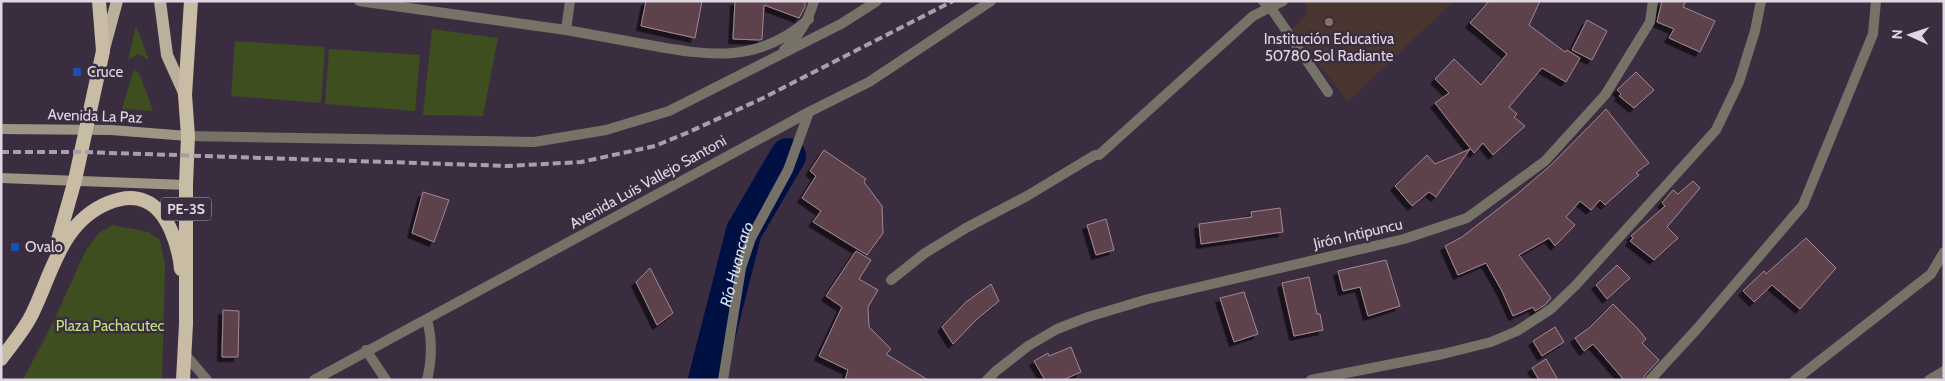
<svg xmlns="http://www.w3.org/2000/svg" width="1945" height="381" viewBox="0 0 1945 381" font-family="Cabin,sans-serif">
  <defs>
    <filter id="shadow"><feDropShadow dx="-4.5" dy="4.5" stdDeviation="0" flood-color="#0009"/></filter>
  </defs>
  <rect width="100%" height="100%" fill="#3b2d40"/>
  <!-- education -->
  <path fill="#49362f" d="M 1304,1 L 1454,1 L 1348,101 L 1291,30 L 1307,14 Z"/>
  <!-- green -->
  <path fill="#3e4e1f" d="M 136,26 L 149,60 L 138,54 L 128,60 Z
    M 432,29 L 498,38 L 483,116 L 423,115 Z
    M 235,41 L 325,47 L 321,103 L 231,96 Z
    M 329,49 L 420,55 L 415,111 L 325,104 Z
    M 136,70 L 140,75 L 153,111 L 122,109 L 133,72 Z
    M 112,225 L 148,232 L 160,240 L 165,266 L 162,380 L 23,380 L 55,318 L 86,250 L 99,233 Z"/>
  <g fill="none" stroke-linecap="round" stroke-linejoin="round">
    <!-- river -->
    <path stroke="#001043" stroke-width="36" id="s1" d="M 706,380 L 744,231 L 788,156"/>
  </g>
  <!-- building -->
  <path fill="#5d434c" stroke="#a48690" filter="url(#shadow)" d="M 646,1 L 702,1 L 695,38 L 641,26 Z
    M 735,1 L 805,1 L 805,7 L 799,18 L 764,5 L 762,39 L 760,40 L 733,39 Z
    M 1489,1 L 1540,1 L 1529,25 L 1565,52 L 1567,50 L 1580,58 L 1566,82 L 1542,68 L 1509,107 L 1517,114 L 1514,117 L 1525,126 L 1493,155 L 1483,143 L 1474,153 L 1435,103 L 1449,93 L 1435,79 L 1454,59 L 1481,85 L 1507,54 L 1470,23 Z
    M 1662,1 L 1686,1 L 1683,7 L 1715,21 L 1700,52 L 1669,38 L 1674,29 L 1657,22 Z
    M 1587,20 L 1607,31 L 1592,60 L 1572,50 Z
    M 1636,72 L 1654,90 L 1634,108 L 1619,96 L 1621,94 L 1617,90 Z
    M 1606,109 L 1649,163 L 1636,173 L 1639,175 L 1605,205 L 1600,200 L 1591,210 L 1580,201 L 1566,217 L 1575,225 L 1555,246 L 1549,238 L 1519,255 L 1551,298 L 1545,305 L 1535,311 L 1533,307 L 1513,316 L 1502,291 L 1486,263 L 1458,275 L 1445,246 L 1462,237 L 1516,195 L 1550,166 Z
    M 1470,149 L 1436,197 L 1429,192 L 1412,206 L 1395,186 L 1427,155 L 1435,164 Z
    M 824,150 L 866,179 L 864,182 L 882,206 L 883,233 L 867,255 L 813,222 L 821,211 L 802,198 L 816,176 L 810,171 Z
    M 1693,181 L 1700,188 L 1667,227 L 1678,238 L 1654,260 L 1630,241 L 1633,238 L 1631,236 L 1665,206 L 1662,203 L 1673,190 L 1678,194 Z
    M 423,192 L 449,200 L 434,242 L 412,233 Z
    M 1280,208 L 1283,232 L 1201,244 L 1199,224 L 1252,217 L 1251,212 Z
    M 1106,219 L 1114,250 L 1096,255 L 1087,225 Z
    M 1806,238 L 1836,268 L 1800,309 L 1772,285 L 1754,302 L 1743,291 L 1764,271 L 1766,274 Z
    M 856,251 L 871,260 L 859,279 L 878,290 L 868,307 L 869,327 L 891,349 L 886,354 L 928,380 L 845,380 L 848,370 L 819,356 L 842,307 L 826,296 Z
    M 1386,260 L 1400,306 L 1368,316 L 1360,287 L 1343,291 L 1338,271 Z
    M 1617,265 L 1630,278 L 1607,299 L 1596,285 Z
    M 650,268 L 673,313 L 657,325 L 636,282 Z
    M 1309,277 L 1317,314 L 1320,314 L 1323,330 L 1294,336 L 1282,283 Z
    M 991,284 L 999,301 L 976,320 L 953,344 L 942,327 L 966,302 Z
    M 1244,292 L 1258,334 L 1234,342 L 1220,298 Z
    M 1613,304 L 1638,329 L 1646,339 L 1642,343 L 1659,360 L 1645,375 L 1643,380 L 1624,380 L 1593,344 L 1584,351 L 1575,338 L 1589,328 Z
    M 223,310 L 239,311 L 238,357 L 222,357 Z
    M 1555,327 L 1564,342 L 1542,356 L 1533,341 Z
    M 1071,347 L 1081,372 L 1063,380 L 1045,380 L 1034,361 L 1048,353 L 1049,356 Z
    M 1546,359 L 1558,380 L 1539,380 L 1532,368 Z"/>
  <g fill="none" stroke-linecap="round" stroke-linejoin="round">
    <!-- minor -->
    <path stroke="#777268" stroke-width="10" d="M 1263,1 L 1271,8 L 1328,92
      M 566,30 C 593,35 621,40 649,45 C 710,56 758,64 809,19
      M 784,50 C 799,35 808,22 814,1
      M 188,136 L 534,142 L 606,130 L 669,111 L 841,24 L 877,1
      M 891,280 L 925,253 L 966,228 L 1027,196 L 1095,155 L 1099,155 L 1253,16 L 1283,1
      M 366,350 L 386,380
      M 427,380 C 432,359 433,341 427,320
      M 723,380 L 741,268 L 751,238 L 788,170 L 809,112
      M 987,380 L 996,371 L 1028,346 L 1057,329 L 1088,317 L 1148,299 L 1404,239 L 1467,218 L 1545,161 L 1605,95 L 1650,22 L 1653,1
      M 1311,380 L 1443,354 L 1491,342 L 1517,331 L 1551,309 L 1576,285 L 1716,130 L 1739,82 L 1755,31 L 1761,1
      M 1650,380 L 1696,330 L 1803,205 L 1873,34 L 1876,1
      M 1795,380 L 1931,274 L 1944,252
      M 1929,380 L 1944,371"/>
    <!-- tertiary -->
    <path stroke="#777268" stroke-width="10" d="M 359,1 L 566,30 L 570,1
      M 184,353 L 207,380
      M 314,380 L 809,112 L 869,82 L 991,1"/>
    <!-- secondary -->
    <path stroke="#9e9584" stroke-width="10" d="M 1,129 L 111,130 L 188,136
      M 1,178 L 186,185"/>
    <!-- primary -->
    <path stroke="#bbb09b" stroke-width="12" d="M 160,1 L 167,55 L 185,95
      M 104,49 L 117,1"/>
    <!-- trunk -->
    <path stroke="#c8bca5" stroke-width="14" d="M 56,247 L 75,180 L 103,51 L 99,1
      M 1,359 C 12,344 26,328 33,312 C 53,270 62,222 108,203 C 120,198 134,196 145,201 C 168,210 179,247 181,269
      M 183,380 L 186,324 L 186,185 L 188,136 L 185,95 L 191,1"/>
    <!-- rail -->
    <path stroke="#a99ead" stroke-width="4" stroke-dasharray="8 4" stroke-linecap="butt" d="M 1,152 L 82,152 L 508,166 L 581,162 L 655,146 L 689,132 L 761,99 L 953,1"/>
  </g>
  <!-- markers -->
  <circle fill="#8d6e63" stroke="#3b2d40" stroke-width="2" cx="1329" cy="22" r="5"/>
  <g fill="#1a4fb4" stroke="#3b2d40" stroke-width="2">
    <rect x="72" y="67" width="10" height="10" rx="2.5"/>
    <rect x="10" y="242" width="10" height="10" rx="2.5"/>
  </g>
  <g text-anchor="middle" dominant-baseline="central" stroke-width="5" stroke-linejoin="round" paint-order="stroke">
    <!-- shield labels -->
    <rect fill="#3b2d40" stroke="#aea4b2" stroke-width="1" x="161" y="197.5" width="50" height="23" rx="4"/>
    <g font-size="14" font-weight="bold" fill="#e0d7e3">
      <text x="186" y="209">PE-3S</text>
    </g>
    <!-- poi labels -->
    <g font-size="15" fill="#e0d7e3" stroke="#3b2d40" text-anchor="start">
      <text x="1329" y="39" text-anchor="middle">Institución Educativa<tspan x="1329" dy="17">50780 Sol Radiante</tspan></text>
      <text x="87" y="72">Cruce</text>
      <text x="25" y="247">Ovalo</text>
    </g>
    <!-- street labels -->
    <g font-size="15" fill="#e0d7e3" stroke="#3b2d40">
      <text transform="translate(95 116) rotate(2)">Avenida La Paz</text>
      <text transform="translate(648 182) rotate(-29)">Avenida Luis Vallejo Santoni</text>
      <text transform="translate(1358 234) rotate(-13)">Jirón Intipuncu</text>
    </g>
    <!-- park labels -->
    <g font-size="15" fill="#c0e280" stroke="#3b2d40">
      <text x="110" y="326">Plaza Pachacutec</text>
    </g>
    <!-- water labels -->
    <g font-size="16" font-style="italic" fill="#d6e1f2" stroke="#3b2d40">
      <text stroke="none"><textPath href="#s1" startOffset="120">Río Huancaro</textPath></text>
    </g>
  </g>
  <!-- border -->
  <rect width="1945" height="381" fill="none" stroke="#e0d7e3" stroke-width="5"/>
  <!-- north arrow -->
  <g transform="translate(1910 35) rotate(273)" stroke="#3b2d40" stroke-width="4" paint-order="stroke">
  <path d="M0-4L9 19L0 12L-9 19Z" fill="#e0d7e3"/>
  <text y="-8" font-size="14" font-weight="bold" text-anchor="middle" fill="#e0d7e3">N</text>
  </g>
</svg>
